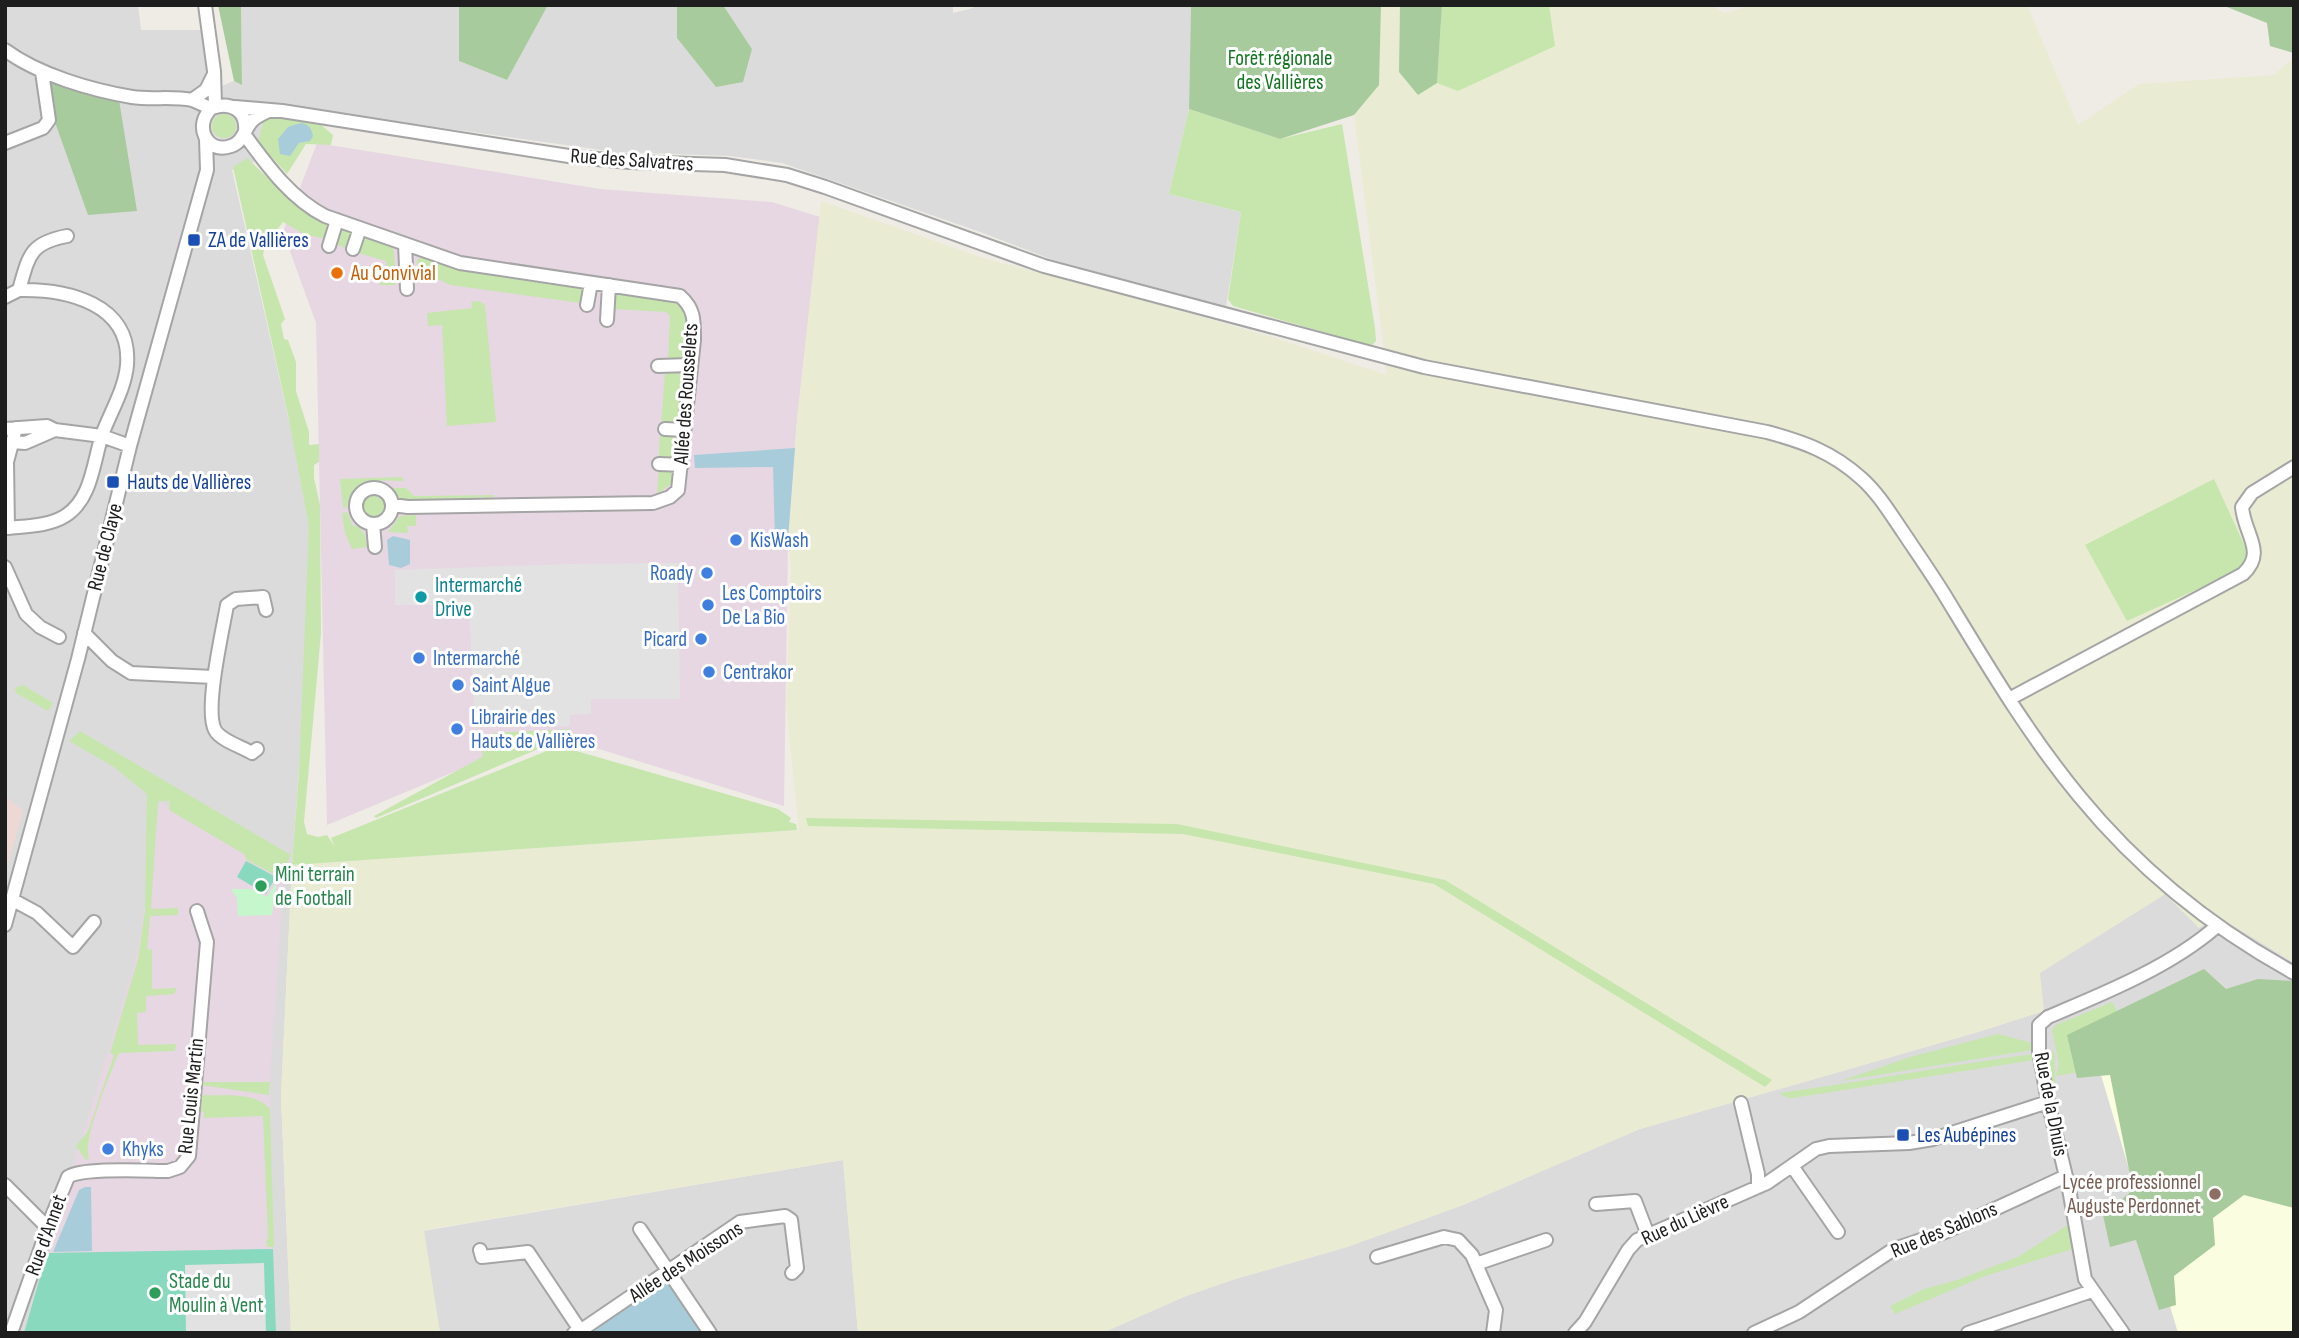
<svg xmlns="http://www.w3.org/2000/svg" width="2299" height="1338" viewBox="0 0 2299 1338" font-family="'Sofia Sans Condensed',sans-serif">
  <rect width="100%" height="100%" fill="#efece5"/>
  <!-- residential -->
  <path fill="#dcdbdb" d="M 5,5 L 138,5 L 141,30 L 203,30 L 214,89 L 234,81 L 242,84 L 241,5 L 459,5 L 459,61 L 507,80 L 548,5 L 677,5 L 677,38 L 752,49 L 723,5 L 953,5 L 953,13 L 973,8 L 974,5 L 1191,5 L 1189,109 L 1169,194 L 1241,212 L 1226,307 L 1053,260 L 983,233 L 782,163 L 730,156 L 616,152 L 271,104 L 269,139 L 254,162 L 232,170 L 298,460 L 311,536 L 310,616 L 292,865 L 281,1096 L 291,1333 L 5,1333 Z
    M 2165,894 L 2199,927 L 2217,915 L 2294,963 L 2294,1333 L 1102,1333 L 1186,1296 L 1235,1279 L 1347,1247 L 1463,1205 L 1640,1129 L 1978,1032 L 2043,1011 L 2039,973 Z
    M 843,1160 L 858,1333 L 440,1333 L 423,1231 Z"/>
  <!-- commercial -->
  <path fill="#eed8d5" d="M 5,796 L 23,811 L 5,875 Z"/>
  <!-- industrial -->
  <path fill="#e7d7e3" d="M 317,143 L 600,189 L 772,202 L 820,217 L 797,420 L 788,540 L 784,806 L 547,733 L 327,825 L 316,323 L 283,232 Z
    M 160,802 L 284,871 L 270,1080 L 273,1249 L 47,1253 L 138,952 Z"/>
  <!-- education -->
  <path fill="#fbfde0" d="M 2294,1031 L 2294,1333 L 2178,1333 L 2095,1055 Z"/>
  <!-- farmland -->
  <path fill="#e9ecd2" d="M 1381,5 L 1400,5 L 1399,72 L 1437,82 L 1442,5 L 1712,5 L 1724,13 L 1756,5 L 2027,5 L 2078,125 L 2139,84 L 2274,75 L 2294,57 L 2294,963 L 2217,916 L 2199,928 L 2165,894 L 2040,973 L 2044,1011 L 1978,1032 L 1640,1129 L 1463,1205 L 1347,1247 L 1235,1279 L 1186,1296 L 1102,1333 L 858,1333 L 843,1160 L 424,1230 L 440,1333 L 291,1333 L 281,1096 L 292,865 L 799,830 L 786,706 L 791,568 L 788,540 L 797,420 L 821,201 L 983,258 L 1147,301 L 1275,338 L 1387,375 L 1354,115 L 1379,84 Z"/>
  <!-- grass -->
  <path fill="#c6e6ae" d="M 1442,5 L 1549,5 L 1555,46 L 1458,91 L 1437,83 Z
    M 1189,109 L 1280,139 L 1342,124 L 1375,328 L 1376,341 L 1371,346 L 1233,306 L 1228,299 L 1241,212 L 1169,194 Z
    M212 126a12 12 0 1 1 24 0a12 12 0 1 1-24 0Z
    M 275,116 L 319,123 L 333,135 L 331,145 L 306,144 L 287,174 L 258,142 L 263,124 L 260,121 Z
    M 247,158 L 305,213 L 330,224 L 325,239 L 304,234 L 283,222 L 277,230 L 268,231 L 263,255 L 285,319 L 281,324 L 284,339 L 288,340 L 296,362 L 296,391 L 309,432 L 309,445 L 319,444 L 319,462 L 314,465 L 314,478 L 320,505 L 321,633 L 304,822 L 307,834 L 318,837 L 327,835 L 335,847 L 331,838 L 559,746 L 778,809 L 791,818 L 789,822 L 796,824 L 797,830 L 292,865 L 299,771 L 309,526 L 288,415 L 233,167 Z
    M 340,227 L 353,232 L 347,249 L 334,243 Z
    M 362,234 L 390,245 L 394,251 L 396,285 L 378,285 L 388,278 L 386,261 L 355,252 Z
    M 423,256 L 581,286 L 583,289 L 581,303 L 450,285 L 438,279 L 417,283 L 417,260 Z
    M 615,290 L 674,298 C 694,313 686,339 685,361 L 668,361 L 670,316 L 666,312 L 612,309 Z
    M 479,301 L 485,305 L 496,422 L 447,426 L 442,325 L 428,326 L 427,313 L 472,308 L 471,302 Z
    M 665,371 L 683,374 L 680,421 L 674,425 L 661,426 Z
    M 660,431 L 680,433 L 676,459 L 659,458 Z
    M 659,468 L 672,469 L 671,484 L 657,494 Z
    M 403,477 L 403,481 C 380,480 350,478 347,508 L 343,507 L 340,479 Z
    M 2214,479 L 2253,564 L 2127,621 L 2085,545 Z
    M 391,488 L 406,488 L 414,496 L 494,495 L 494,497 L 404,500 L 398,497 Z
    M361 508a12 12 0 1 1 24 0a12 12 0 1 1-24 0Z
    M 347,512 L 353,526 L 358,526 L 365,535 L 367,547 L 352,549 L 345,533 L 342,513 Z
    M 416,515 L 416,526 L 407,526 L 408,533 L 388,532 L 400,516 Z
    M 23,685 L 53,703 L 48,711 L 16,693 L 15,688 Z
    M 570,729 L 571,747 L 558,743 L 550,744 L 376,818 L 374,816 L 482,757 L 483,743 L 493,733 Z
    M 80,731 L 291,855 L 279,877 L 247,860 L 244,854 L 169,810 L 170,801 L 158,801 L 151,909 L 178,908 L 178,915 L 150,916 L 147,950 L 152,949 L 152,989 L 177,988 L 174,994 L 146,996 L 146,1012 L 137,1013 L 138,1045 L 176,1044 L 175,1051 L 119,1053 C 111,1071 81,1143 89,1159 L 86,1160 L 76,1146 L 88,1131 L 114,1055 L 110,1053 L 138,959 L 145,911 L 147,794 L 114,767 L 69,741 Z
    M 806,818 L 1177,824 L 1445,880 L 1772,1080 L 1765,1087 L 1434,884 L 1183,834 L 808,826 Z
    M 2112,1002 L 2124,1023 L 2114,1066 L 2056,1076 L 2059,1064 L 2052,1030 L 2056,1025 Z
    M 1998,1034 L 2032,1043 L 2032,1050 L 1841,1081 L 1910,1057 Z
    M 2053,1051 C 2057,1063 2053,1072 2056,1085 L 2052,1085 L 2046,1052 Z
    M 2033,1054 L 2034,1060 L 1793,1098 L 1788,1098 L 1779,1093 C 1864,1082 1948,1065 2033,1054 Z
    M 203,1082 L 270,1082 L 269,1095 L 201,1085 Z
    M 205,1095 C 225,1096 257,1092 270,1109 L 274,1247 L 267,1247 L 266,1239 L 268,1239 L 263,1116 L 204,1118 L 204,1112 L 201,1112 L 202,1096 Z
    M 2069,1224 L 2073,1249 L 1985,1276 L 1895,1314 L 1890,1306 L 1924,1289 L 1957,1280 L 2018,1257 Z"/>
  <!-- forest -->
  <path fill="#a7cb9c" d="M 218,5 L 241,5 L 242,85 L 234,81 Z
    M 459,5 L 548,5 L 507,80 L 459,61 Z
    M 677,5 L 723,5 L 752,49 L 743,82 L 716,87 L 677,38 Z
    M 1191,5 L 1381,5 L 1379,85 L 1354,115 L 1280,139 L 1189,109 Z
    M 1400,5 L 1442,5 L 1437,83 L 1418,95 L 1399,72 Z
    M 2222,5 L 2294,5 L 2294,53 L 2270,46 L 2267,23 Z
    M 50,83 L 119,100 L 137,211 L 88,215 L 56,125 Z
    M 2204,969 L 2226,989 L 2258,979 L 2294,981 L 2294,1208 L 2244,1195 L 2213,1218 L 2215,1245 L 2174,1276 L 2176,1305 L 2159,1310 L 2136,1240 L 2110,1247 L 2103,1215 L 2133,1190 L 2110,1075 L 2077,1078 L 2067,1035 Z"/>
  <!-- park -->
  <path fill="#c5f6cc" d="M 277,881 L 272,915 L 238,916 L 237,898 L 231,889 L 251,889 L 267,897 Z"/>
  <!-- pitch -->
  <path fill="#88d9be" d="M 246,861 L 276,877 L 266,894 L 237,877 Z
    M 273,1249 L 276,1333 L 24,1333 L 47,1253 Z"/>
  <!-- parking -->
  <path fill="#e2e2e2" d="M 678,563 L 680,699 L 591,699 L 591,714 L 570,715 L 570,726 L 475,726 L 469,605 L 395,605 L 395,570 L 567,564 Z
    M 264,1263 L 266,1333 L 186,1333 L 185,1265 Z"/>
  <!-- water -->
  <path fill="#a8ccda" d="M 301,123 C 309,125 311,127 313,136 L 310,141 L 299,143 L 290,156 L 280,154 L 278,139 L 288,127 Z
    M 795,448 L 788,540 L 775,540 L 773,467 L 695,468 L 694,455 Z
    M 393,536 L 410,540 L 410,564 L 401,568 L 389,565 L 387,540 Z
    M 85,1187 L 91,1187 L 92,1251 L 53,1252 L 79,1190 Z
    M 660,1280 L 670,1283 L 701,1328 L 701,1333 L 590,1333 L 591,1328 Z"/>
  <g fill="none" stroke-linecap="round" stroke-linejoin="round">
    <defs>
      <path id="minor" d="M 205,5 L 214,71 L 215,106
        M 5,50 C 39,75 91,90 132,97 C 151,100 173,96 192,100 C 199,102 205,107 212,108
        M 192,100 L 206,90 L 214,74
        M 235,107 L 282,111 L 575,157 L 630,162 L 725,165 L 787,175 L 825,187 L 1044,266 L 1424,367 L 1767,432 C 1804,442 1832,452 1861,478 C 1878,493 1890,513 1903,532 C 1917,553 1931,573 1944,594 C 1986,663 2027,733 2079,796 C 2138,868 2212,928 2294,973
        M 245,131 C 247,111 231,101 212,108 C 193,124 206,155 231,146 C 243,142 244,130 252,121 C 257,116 264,113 271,110
        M 244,134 C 267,165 290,198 325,216 L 460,263 L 680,296 C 695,309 694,321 694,340 L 678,490 L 670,497 L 653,503 L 408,507 L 392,505
        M 5,143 L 43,128 L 49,120 L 42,72
        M 405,244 L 407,289
        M 329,246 L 337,220
        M 353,249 L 360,228
        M 5,297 L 19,290 C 29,255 30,243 67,236
        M 587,305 L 591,283
        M 607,320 L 609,285
        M 658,366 L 691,365
        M 5,429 L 47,426 L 55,430 L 102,436 L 130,446
        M 665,429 L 684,430
        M 13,442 L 25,443 L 55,430
        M 659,464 L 682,465
        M356 506a18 18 0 1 1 36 0a18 18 0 1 1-36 0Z
        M 373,524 L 375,547
        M 8,528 C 26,526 49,526 65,516 C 92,499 93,463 102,435 C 110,413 125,389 127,365 C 132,303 66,289 19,290
        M 8,528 L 7,462 L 16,428
        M 5,567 L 26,614 L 40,627 L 59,637
        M 84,633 L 112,661 L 131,673 L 213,677
        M 2009,699 L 2243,574 C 2267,552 2244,534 2242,507 L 2252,493 L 2294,467
        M 257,749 L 252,753 C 242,747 220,740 215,730 C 204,710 223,629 227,605 L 236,599 L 263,597 L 266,610
        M 13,900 L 37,913 L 73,947 L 94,922
        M 5,925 L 78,659 L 130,446 L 207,170 L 206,139
        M 1741,1103 L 1758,1174 L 1758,1187
        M 1792,1166 L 1838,1232
        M 5,1185 L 48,1228
        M 1596,1204 L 1635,1201 L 1648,1235
        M 640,1229 L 710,1333
        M 480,1250 L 482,1257 L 528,1252 L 582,1333
        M 1377,1257 L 1444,1237 L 1458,1240 L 1472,1255 L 1496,1310 L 1493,1333
        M 1476,1264 L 1546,1240
        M 11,1333 L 52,1216 L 68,1177 C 83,1167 147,1171 168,1171 L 180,1167 L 189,1156 L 207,942 L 197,911
        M 574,1333 L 580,1331 L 740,1222 L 785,1216 L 791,1220 L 797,1268 L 792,1273
        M 1575,1333 L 1585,1322 L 1628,1250 L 1637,1240 L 1767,1183 L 1816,1149 L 1829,1146 L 1909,1143 L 1933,1139 L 2048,1102
        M 1754,1333 L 1799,1312 L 1894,1249 L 1945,1232 L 2066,1176
        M 1968,1333 L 2092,1291
        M 2123,1333 L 2085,1279 L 2069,1189 L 2048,1102 L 2039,1051 L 2039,1025 L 2048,1017 C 2103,994 2172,966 2217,926"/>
    </defs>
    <!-- minor casing -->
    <use href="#minor" stroke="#a5a5a5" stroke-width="16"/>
    <!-- minor -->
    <use href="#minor" stroke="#fff" stroke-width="12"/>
  </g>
  <!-- markers -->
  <g fill="#1a4fb4" stroke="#fff" stroke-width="2.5">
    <rect x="187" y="233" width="14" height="14" rx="3.5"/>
    <rect x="106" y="475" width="14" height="14" rx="3.5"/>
    <rect x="1896" y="1128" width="14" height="14" rx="3.5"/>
  </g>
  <circle fill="#e8710a" stroke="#fff" stroke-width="2.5" cx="337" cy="273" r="7"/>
  <g fill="#3f7fe0" stroke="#fff" stroke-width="2.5">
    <circle cx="736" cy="540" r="7"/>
    <circle cx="707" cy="573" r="7"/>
    <circle cx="708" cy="605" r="7"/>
    <circle cx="701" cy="639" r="7"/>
    <circle cx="419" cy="658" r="7"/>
    <circle cx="709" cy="672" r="7"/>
    <circle cx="458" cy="685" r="7"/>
    <circle cx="457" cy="729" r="7"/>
    <circle cx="108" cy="1149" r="7"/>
  </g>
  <circle fill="#0f9aa8" stroke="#fff" stroke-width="2.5" cx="421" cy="597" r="7"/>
  <g fill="#2e9e5b" stroke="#fff" stroke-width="2.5">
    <circle cx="261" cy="886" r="7"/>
    <circle cx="155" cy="1293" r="7"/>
  </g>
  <circle fill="#8d6e63" stroke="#fff" stroke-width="2.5" cx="2215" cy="1194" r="7"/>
  <g text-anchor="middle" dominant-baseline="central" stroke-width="6" stroke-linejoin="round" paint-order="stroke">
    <!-- park labels -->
    <g font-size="21" fill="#127621" stroke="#fff">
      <text x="1280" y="58">Forêt régionale<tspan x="1280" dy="24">des Vallières</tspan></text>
    </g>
    <!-- street labels -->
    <g font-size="21" fill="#1e1e1e" stroke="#fff">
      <text transform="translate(632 160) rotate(4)">Rue des Salvatres</text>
      <text transform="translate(686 394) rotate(-86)">Allée des Rousselets</text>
      <text transform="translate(105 547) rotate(-76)">Rue de Claye</text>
      <text transform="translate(191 1096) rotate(-84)">Rue Louis Martin</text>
      <text transform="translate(2051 1104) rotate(79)">Rue de la Dhuis</text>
      <text transform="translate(1685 1220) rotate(-25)">Rue du Lièvre</text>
      <text transform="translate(1944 1230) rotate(-23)">Rue des Sablons</text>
      <text transform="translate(46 1235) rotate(-70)">Rue d'Annet</text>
      <text transform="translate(686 1262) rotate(-33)">Allée des Moissons</text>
    </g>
    <!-- transit labels -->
    <g font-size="21" fill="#164399" stroke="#fff" text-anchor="start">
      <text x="208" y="240">ZA de Vallières</text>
      <text x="127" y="482">Hauts de Vallières</text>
      <text x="1917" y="1135">Les Aubépines</text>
    </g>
    <!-- food labels -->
    <g font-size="21" fill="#c56008" stroke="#fff" text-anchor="start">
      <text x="351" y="273">Au Convivial</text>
    </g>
    <!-- shop labels -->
    <g font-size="21" fill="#366cbe" stroke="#fff" text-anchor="start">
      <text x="750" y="540">KisWash</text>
      <text x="693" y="573" text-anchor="end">Roady</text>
      <text x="722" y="593">Les Comptoirs<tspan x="722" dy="24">De La Bio</tspan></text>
      <text x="687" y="639" text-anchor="end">Picard</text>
      <text x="433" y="658">Intermarché</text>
      <text x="723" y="672">Centrakor</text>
      <text x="472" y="685">Saint Algue</text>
      <text x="471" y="717">Librairie des<tspan x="471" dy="24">Hauts de Vallières</tspan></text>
      <text x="122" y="1149">Khyks</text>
    </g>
    <!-- culture labels -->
    <g font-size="21" fill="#0d838f" stroke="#fff" text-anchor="start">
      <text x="435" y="585">Intermarché<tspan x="435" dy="24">Drive</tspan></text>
    </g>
    <!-- leisure labels -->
    <g font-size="21" fill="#27864d" stroke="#fff" text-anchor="start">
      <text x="275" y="874">Mini terrain<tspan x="275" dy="24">de Football</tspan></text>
      <text x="169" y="1281">Stade du<tspan x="169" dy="24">Moulin à Vent</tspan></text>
    </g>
    <!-- education labels -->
    <g font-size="21" fill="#785e54" stroke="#fff" text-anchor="end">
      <text x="2201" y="1182">Lycée professionnel<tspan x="2201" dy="24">Auguste Perdonnet</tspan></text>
    </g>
  </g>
  <!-- border -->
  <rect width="2299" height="1338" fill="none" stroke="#1e1e1e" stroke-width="14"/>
</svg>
